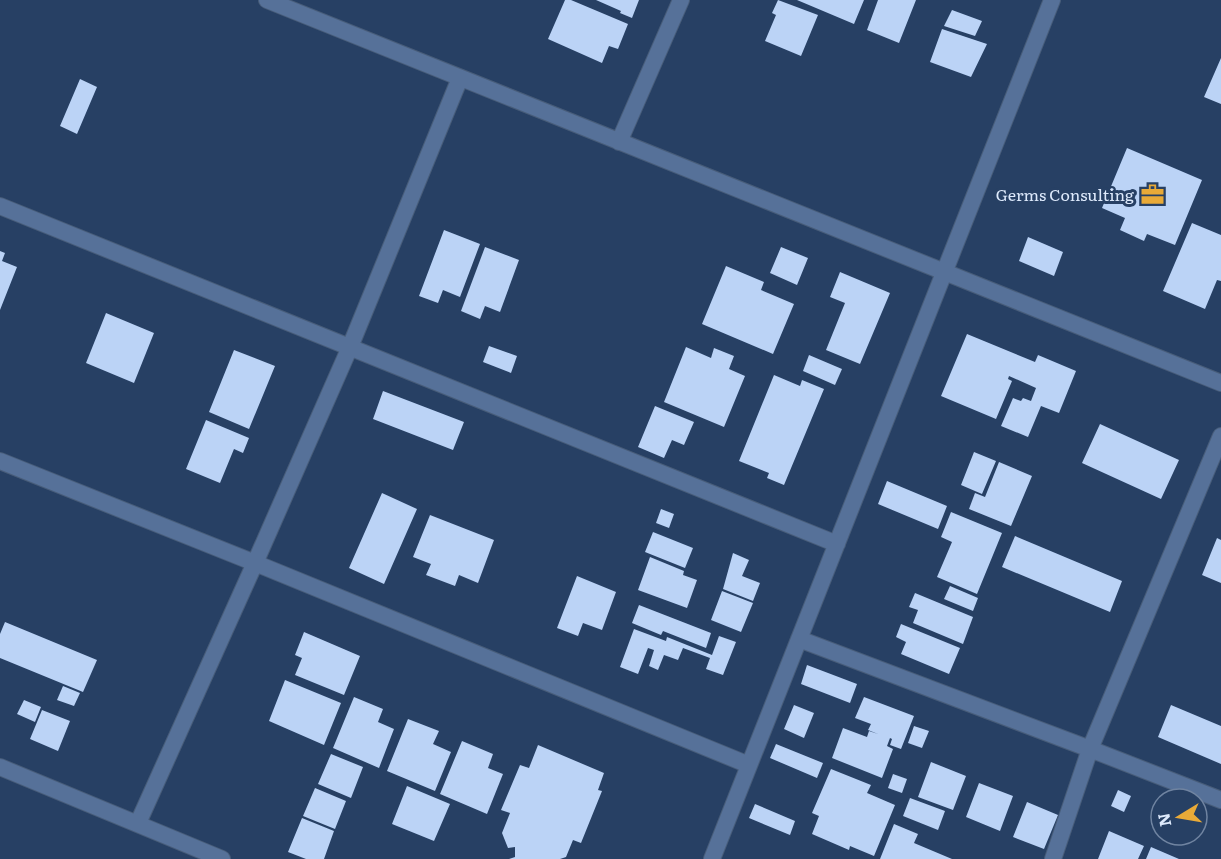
<svg xmlns="http://www.w3.org/2000/svg" width="1221" height="859" viewBox="0 0 1221 859" font-family="Literata,serif">
  <rect width="100%" height="100%" fill="#274064"/>
  <!-- building -->
  <path fill="#bbd3f6" d="M 565,0 L 571,0 L 628,24 L 618,49 L 609,46 L 602,63 L 548,39 Z
    M 596,0 L 639,0 L 632,18 L 620,13 L 621,11 Z
    M 778,0 L 818,15 L 801,56 L 765,41 L 776,15 L 772,13 Z
    M 797,0 L 864,0 L 854,24 Z
    M 878,0 L 916,0 L 899,43 L 867,30 Z
    M 952,10 L 982,21 L 975,36 L 944,26 Z
    M 942,29 L 987,44 L 971,77 L 930,62 Z
    M 1221,58 L 1221,104 L 1204,97 Z
    M 80,79 L 97,87 L 77,134 L 60,126 Z
    M 1127,148 L 1202,180 L 1175,245 L 1147,234 L 1144,241 L 1120,230 L 1125,218 L 1102,208 Z
    M 1192,223 L 1221,235 L 1221,281 L 1217,280 L 1205,309 L 1163,291 Z
    M 444,230 L 480,244 L 460,297 L 443,290 L 438,303 L 419,296 Z
    M 1028,237 L 1063,252 L 1054,276 L 1019,261 Z
    M 485,247 L 519,260 L 500,312 L 485,306 L 480,319 L 461,311 Z
    M 781,247 L 808,258 L 797,285 L 770,273 Z
    M 0,251 L 5,253 L 2,261 L 17,267 L 0,310 Z
    M 726,266 L 764,282 L 761,290 L 794,304 L 773,354 L 702,324 Z
    M 840,272 L 890,293 L 860,364 L 826,350 L 845,303 L 830,297 Z
    M 106,313 L 154,333 L 134,383 L 86,363 Z
    M 967,334 L 1035,362 L 1038,355 L 1076,371 L 1059,413 L 1041,406 L 1028,437 L 1001,426 L 1013,398 L 1021,401 L 1023,398 L 1031,401 L 1036,388 L 1009,376 L 1008,379 L 1012,381 L 996,419 L 941,396 Z
    M 489,346 L 517,356 L 511,373 L 483,362 Z
    M 686,347 L 711,358 L 714,348 L 734,356 L 729,369 L 745,376 L 724,427 L 664,402 Z
    M 234,350 L 275,366 L 249,429 L 209,412 Z
    M 809,355 L 842,369 L 835,385 L 803,371 Z
    M 774,375 L 800,386 L 802,380 L 824,389 L 784,485 L 767,478 L 769,473 L 739,461 Z
    M 383,391 L 464,422 L 453,450 L 373,419 Z
    M 655,406 L 694,422 L 684,445 L 672,440 L 664,458 L 638,447 Z
    M 206,420 L 249,438 L 243,453 L 234,449 L 220,483 L 186,469 Z
    M 1100,424 L 1179,460 L 1161,499 L 1082,463 Z
    M 974,452 L 996,461 L 982,494 L 961,485 Z
    M 999,462 L 1032,476 L 1011,526 L 969,509 L 975,493 L 985,497 Z
    M 887,481 L 947,506 L 938,529 L 878,504 Z
    M 382,493 L 417,509 L 384,584 L 349,568 Z
    M 661,509 L 674,514 L 669,528 L 656,523 Z
    M 951,512 L 1002,533 L 977,594 L 937,577 L 952,542 L 941,537 Z
    M 430,515 L 494,540 L 478,583 L 459,575 L 455,586 L 426,575 L 431,564 L 413,557 Z
    M 653,532 L 693,548 L 685,568 L 645,552 Z
    M 1015,536 L 1122,581 L 1110,612 L 1002,567 Z
    M 1217,538 L 1221,540 L 1221,583 L 1202,575 Z
    M 733,553 L 749,560 L 742,576 L 760,583 L 753,601 L 723,589 Z
    M 650,557 L 684,571 L 683,575 L 697,580 L 687,608 L 638,590 Z
    M 577,576 L 616,592 L 602,630 L 583,623 L 578,636 L 557,628 Z
    M 950,586 L 978,598 L 973,611 L 944,599 Z
    M 722,591 L 753,603 L 741,632 L 711,620 Z
    M 915,593 L 973,617 L 963,644 L 913,623 L 918,610 L 909,607 Z
    M 639,605 L 711,633 L 706,648 L 663,631 L 661,635 L 632,623 Z
    M 5,622 L 97,660 L 83,692 L 0,658 L 0,634 Z
    M 901,624 L 960,648 L 949,674 L 901,654 L 906,642 L 896,637 Z
    M 634,629 L 666,641 L 667,637 L 712,655 L 719,636 L 736,642 L 723,675 L 706,669 L 710,658 L 683,648 L 678,660 L 664,655 L 658,670 L 649,666 L 654,650 L 648,648 L 638,674 L 620,667 Z
    M 304,632 L 360,656 L 344,695 L 295,675 L 302,658 L 295,655 Z
    M 807,665 L 857,684 L 850,703 L 801,684 Z
    M 285,680 L 341,703 L 324,745 L 269,721 Z
    M 63,686 L 80,693 L 74,706 L 57,700 Z
    M 354,697 L 383,709 L 378,722 L 394,729 L 379,768 L 333,748 Z
    M 864,697 L 914,716 L 901,749 L 890,745 L 892,739 L 890,738 L 887,746 L 893,749 L 882,778 L 832,758 L 843,728 L 867,737 L 869,731 L 878,734 L 868,730 L 871,724 L 855,718 Z
    M 24,700 L 41,707 L 35,722 L 17,714 Z
    M 794,705 L 814,713 L 804,738 L 784,729 Z
    M 1171,705 L 1221,726 L 1221,764 L 1158,737 Z
    M 42,710 L 70,721 L 58,751 L 30,739 Z
    M 408,719 L 439,731 L 433,744 L 451,752 L 435,791 L 387,771 Z
    M 914,726 L 929,731 L 922,748 L 908,743 Z
    M 462,741 L 493,754 L 488,768 L 503,774 L 487,814 L 440,794 Z
    M 776,744 L 823,763 L 817,778 L 770,758 Z
    M 538,745 L 604,773 L 598,790 L 602,791 L 581,843 L 573,840 L 566,857 L 560,859 L 509,859 L 515,857 L 515,847 L 508,848 L 502,833 L 510,813 L 501,810 L 520,765 L 529,768 Z
    M 331,754 L 363,767 L 351,798 L 318,784 Z
    M 931,762 L 966,776 L 953,810 L 918,797 Z
    M 831,769 L 871,785 L 867,793 L 895,805 L 874,856 L 850,846 L 849,850 L 812,834 L 819,816 L 812,813 Z
    M 893,774 L 907,779 L 902,793 L 888,788 Z
    M 979,783 L 1013,796 L 1000,831 L 966,817 Z
    M 407,786 L 450,804 L 434,841 L 392,824 Z
    M 315,788 L 346,801 L 335,829 L 303,816 Z
    M 1118,790 L 1131,796 L 1124,812 L 1111,806 Z
    M 910,798 L 945,811 L 938,830 L 903,816 Z
    M 1027,802 L 1058,815 L 1044,849 L 1013,837 Z
    M 755,804 L 795,821 L 790,835 L 749,818 Z
    M 1158,807 L 1161,808 L 1161,827 L 1151,824 Z
    M 302,818 L 334,831 L 324,859 L 306,859 L 288,852 Z
    M 894,824 L 918,834 L 914,843 L 952,859 L 880,859 Z
    M 1109,831 L 1144,846 L 1138,859 L 1098,859 Z
    M 1151,847 L 1179,859 L 1146,859 Z"/>
  <g fill="none" stroke-linecap="round" stroke-linejoin="round">
    <defs>
      <path id="minor" d="M 267,0 L 1221,383
        M 619,142 L 681,0
        M 0,206 L 837,544
        M 0,461 L 255,563 L 749,765
        M 799,639 L 1090,749 L 1221,800
        M 0,767 L 222,859
        M 138,823 L 255,563 L 350,347 L 460,78
        M 712,859 L 1052,0
        M 1053,859 L 1090,749 L 1221,436"/>
    </defs>
    <!-- minor casing -->
    <use href="#minor" stroke="#485d7a" stroke-width="18"/>
    <!-- minor -->
    <use href="#minor" stroke="#567199" stroke-width="16"/>
  </g>
  <!-- icons -->
  <defs>
    <symbol id="office-bare" viewBox="-9 -9 18 18"><path d="M-6-3h4V-5.5h4V-3h4V5H-6ZM-1-4.5V-3h2v-1.5ZM-6 0V1H6V0Z" fill="#e9aa38" stroke="#274064" stroke-width="2.5" paint-order="stroke"/></symbol>
  </defs>
  <g fill-rule="evenodd">
    <use href="#office-bare" x="1136" y="178" width="33" height="33"/>
  </g>
  <g text-anchor="middle" dominant-baseline="central" stroke-width="6" stroke-linejoin="round" paint-order="stroke">
    <!-- poi labels -->
    <g font-size="16" fill="#deeafc" stroke="#274064" text-anchor="end">
      <text x="1134" y="194">Germs Consulting</text>
    </g>
  </g>
  <!-- north arrow -->
  <g transform="translate(1179 817) rotate(259)"><circle r="28" fill="#274064" stroke="#7084a1" stroke-width="1.5"/>
  <path d="M0-4.5L10 22L0 15L-10 22Z" fill="#e9aa38"/>
  <text y="-9" font-size="16" font-weight="bold" text-anchor="middle" fill="#deeafc">N</text>
  </g>
</svg>
